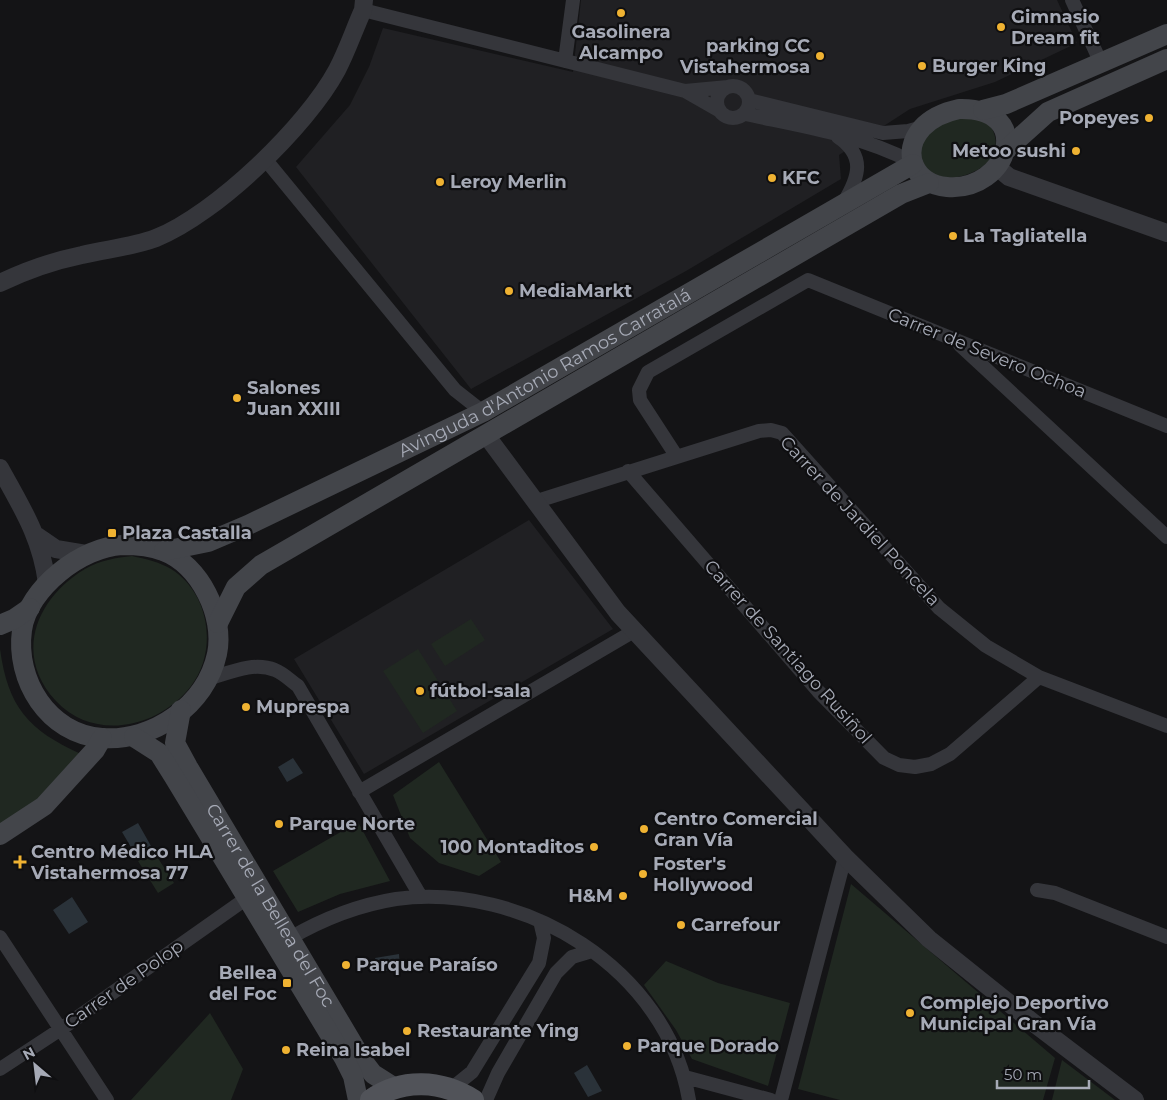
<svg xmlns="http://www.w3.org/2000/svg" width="1167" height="1100" viewBox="0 0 1167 1100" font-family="Montserrat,sans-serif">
  <rect width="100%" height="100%" fill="#141416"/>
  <!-- built -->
  <path fill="#202023" d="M 581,0 L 1057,0 L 1077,43 L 995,82 L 910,109 L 839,155 L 841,179 L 686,271 L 471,389 L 296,167 L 350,105 L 369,67 L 383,28 L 573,72 Z
    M 529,520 L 613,629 L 364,774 L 294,659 Z"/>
  <!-- green -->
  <path fill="#202821" d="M 963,117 L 988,122 C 1008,150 986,172 957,177 C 948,179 938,176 930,174 C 916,158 918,138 936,126 C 944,122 954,120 963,117 Z
    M 132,556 C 146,559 159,562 171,569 C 210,593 218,651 191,686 C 159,728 94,742 56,701 C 13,655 36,598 85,569 C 100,560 116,558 132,556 Z
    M 471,619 L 485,640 L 445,666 L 431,644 Z
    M 0,649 C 8,707 28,730 81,754 L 35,805 L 0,826 Z
    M 418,649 L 457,711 L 423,733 L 383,671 Z
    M 439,762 L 501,862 L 479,876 L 439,863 L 410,838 L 393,795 Z
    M 358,822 L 390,881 L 340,894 L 298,912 L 273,871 Z
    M 154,852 L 174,883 L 158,893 L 138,861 Z
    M 851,884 L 1055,1058 L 1043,1100 L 840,1100 L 798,1089 Z
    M 666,961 L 718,983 L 790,1003 L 768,1086 L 692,1059 L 676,1030 L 644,985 Z
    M 210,1013 L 243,1069 L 231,1100 L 131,1100 Z
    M 1062,1060 L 1115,1100 L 1052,1100 Z"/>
  <!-- water -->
  <path fill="#2a3239" d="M 293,758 L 303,773 L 287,782 L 278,767 Z
    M 138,823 L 151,846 L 135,854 L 122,832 Z
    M 72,897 L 88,922 L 69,934 L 53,910 Z
    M 399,954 L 400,969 L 378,972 L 375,958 Z
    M 587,1065 L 602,1091 L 588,1097 L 574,1073 Z"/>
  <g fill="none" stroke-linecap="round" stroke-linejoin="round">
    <!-- minor -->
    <path stroke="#35363b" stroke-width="14" d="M 1072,0 L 1100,61
      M 363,10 L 685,91
      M 565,61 L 573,0
      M717 102a16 16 0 1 1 32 0a16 16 0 1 1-32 0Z
      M 749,100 L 883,133 L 908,131 L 923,127
      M 720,111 L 685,91 L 728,87
      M 745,114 C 801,126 861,135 912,162
      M 838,137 C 866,156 859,177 844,202
      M 265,159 L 455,390 L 483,412
      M 960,345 L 1167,537
      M 677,457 L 640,400 L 639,390 L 648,372 L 808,280 L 1167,426
      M 628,471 L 818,691 L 884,758 L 899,765 L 915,767 L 931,764 L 950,754 L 1039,677
      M 534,502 L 759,431 L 771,430 L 782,433 L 939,608 L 986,646 L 1039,677 L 1167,726
      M 208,679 C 229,673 253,661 275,670 C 283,673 291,681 298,686 L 421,897
      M 359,792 L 634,631
      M 1037,890 L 1055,893 L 1167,937
      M 0,937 L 107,1100
      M 290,938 C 323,919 358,905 396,899 C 524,882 667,969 689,1100
      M 0,1069 L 61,1029 L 247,898
      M 685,1077 L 771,1100
      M 451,1089 L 472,1072 L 539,963 L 544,938 L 540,921
      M 486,1100 L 498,1073 L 556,973 L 572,957 L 592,951
      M 781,1100 L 845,857"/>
    <!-- tertiary -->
    <path stroke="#35363b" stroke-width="18" d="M 997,167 L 1009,177 L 1167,233
      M 0,283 C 27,270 53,261 82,255 C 107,249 132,247 156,238 C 216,214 307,126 337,70 C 347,51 354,30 363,10 L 364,0
      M 486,435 L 618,613 L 845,857 L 929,939 L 1035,1024 L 1135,1100
      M 0,468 C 22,508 41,537 47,583
      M 37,536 L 56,549 L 86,554"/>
    <!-- secondary -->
    <g stroke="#43454a" stroke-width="20">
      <path d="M 959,109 C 1036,107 1009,192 947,187 C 915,185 900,153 922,128 C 932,117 945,112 959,109 Z"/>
      <path d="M 983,110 L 1006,104 L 1167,34"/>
      <path d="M 1007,149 L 1048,112 L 1167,59"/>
      <path d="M 122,545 C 135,545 151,546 163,551 C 200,565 225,616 217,654 C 206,705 153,742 102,738 C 48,734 15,680 22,630 C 28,588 82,547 122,545 Z"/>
      <path id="s1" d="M 164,551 L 208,542 L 248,525 L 483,412 L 913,164"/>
      <path d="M 218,623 L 236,587 L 261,565 L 901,194 L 929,183"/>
      <path d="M 0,625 L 14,619 L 30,608"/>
      <path id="s2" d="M 181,710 L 175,743 L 188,767 L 363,1061 L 373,1074 L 395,1088"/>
      <path d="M 134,737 L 159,753 L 174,777 L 344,1058 L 353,1076 L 358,1100"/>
      <path d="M 0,835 L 44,806 L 95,750 L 102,738"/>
    </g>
    <!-- primary -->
    <path stroke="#515359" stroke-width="22" d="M 371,1100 C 402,1078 441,1080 473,1100"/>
  </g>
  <!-- markers -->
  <g fill="#efb232" stroke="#0f0f11" stroke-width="2">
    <circle cx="621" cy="13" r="5"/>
    <circle cx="1001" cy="27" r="5"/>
    <circle cx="820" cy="56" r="5"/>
    <circle cx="922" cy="66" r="5"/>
    <circle cx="1149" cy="118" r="5"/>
    <circle cx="1076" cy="151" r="5"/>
    <circle cx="772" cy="178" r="5"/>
    <circle cx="440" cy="182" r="5"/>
    <circle cx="953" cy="236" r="5"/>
    <circle cx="509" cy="291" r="5"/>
    <circle cx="237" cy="398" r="5"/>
    <rect x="107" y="528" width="10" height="10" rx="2.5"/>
    <circle cx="420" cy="691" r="5"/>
    <circle cx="246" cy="707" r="5"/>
    <circle cx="279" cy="824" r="5"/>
    <circle cx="644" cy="829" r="5"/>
    <circle cx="594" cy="847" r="5"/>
    <path d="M17.5 854.5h5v5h5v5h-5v5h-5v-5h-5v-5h5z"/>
    <circle cx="643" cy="874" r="5"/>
    <circle cx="623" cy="896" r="5"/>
    <circle cx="681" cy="925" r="5"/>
    <circle cx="346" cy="965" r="5"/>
    <rect x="282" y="978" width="10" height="10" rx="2.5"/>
    <circle cx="910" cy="1013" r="5"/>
    <circle cx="407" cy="1031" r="5"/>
    <circle cx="627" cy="1046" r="5"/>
    <circle cx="286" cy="1050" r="5"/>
  </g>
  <g text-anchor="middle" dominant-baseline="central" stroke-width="4.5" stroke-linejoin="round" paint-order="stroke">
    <!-- poi labels -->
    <g font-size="18" font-weight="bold" fill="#a6aab6" stroke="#0f0f11" text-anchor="start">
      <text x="1011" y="17">Gimnasio<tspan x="1011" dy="21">Dream fit</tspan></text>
      <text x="621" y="32" text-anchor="middle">Gasolinera<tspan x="621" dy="21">Alcampo</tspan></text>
      <text x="810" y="46" text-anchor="end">parking CC<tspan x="810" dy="21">Vistahermosa</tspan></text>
      <text x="932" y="66">Burger King</text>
      <text x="1139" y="118" text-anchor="end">Popeyes</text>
      <text x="1066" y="151" text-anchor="end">Metoo sushi</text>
      <text x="782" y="178">KFC</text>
      <text x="450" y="182">Leroy Merlin</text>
      <text x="963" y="236">La Tagliatella</text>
      <text x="519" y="291">MediaMarkt</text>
      <text x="247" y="388">Salones<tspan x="247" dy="21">Juan XXIII</tspan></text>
      <text x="122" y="533">Plaza Castalla</text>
      <text x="430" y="691">fútbol-sala</text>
      <text x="256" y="707">Muprespa</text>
      <text x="654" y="819">Centro Comercial<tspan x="654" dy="21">Gran Vía</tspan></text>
      <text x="289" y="824">Parque Norte</text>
      <text x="584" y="847" text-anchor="end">100 Montaditos</text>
      <text x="31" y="852">Centro Médico HLA<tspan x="31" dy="21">Vistahermosa 77</tspan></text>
      <text x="653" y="864">Foster's<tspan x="653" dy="21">Hollywood</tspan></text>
      <text x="613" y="896" text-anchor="end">H&amp;M</text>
      <text x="691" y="925">Carrefour</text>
      <text x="356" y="965">Parque Paraíso</text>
      <text x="277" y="973" text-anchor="end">Bellea<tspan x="277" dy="21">del Foc</tspan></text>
      <text x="920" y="1003">Complejo Deportivo<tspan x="920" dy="21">Municipal Gran Vía</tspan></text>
      <text x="417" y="1031">Restaurante Ying</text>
      <text x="637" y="1046">Parque Dorado</text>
      <text x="296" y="1050">Reina Isabel</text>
    </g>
    <!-- street labels -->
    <g font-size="18" fill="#a6aab6" stroke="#0f0f11">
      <text transform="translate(987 353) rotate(22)">Carrer de Severo Ochoa</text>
      <text stroke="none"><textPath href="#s1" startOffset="422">Avinguda d'Antonio Ramos Carratalá</textPath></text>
      <text transform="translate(860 521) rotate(47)">Carrer de Jardiel Poncela</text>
      <text transform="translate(788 652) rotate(48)">Carrer de Santiago Rusiñol</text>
      <text stroke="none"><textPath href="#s2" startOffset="222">Carrer de la Bellea del Foc</textPath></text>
      <text transform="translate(124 984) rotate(-35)">Carrer de Polop</text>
    </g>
  </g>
  <!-- north arrow -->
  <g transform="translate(35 1065) rotate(332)" stroke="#0f0f11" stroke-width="4" paint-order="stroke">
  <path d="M0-4L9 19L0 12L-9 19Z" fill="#a6aab6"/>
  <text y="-8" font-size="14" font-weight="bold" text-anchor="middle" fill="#a6aab6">N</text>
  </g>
  <!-- scale -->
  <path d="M997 1080v8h92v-8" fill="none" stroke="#a6aab6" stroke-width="2.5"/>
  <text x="1004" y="1080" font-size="15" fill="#a6aab6" stroke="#0f0f11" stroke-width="4" paint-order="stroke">50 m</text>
</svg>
